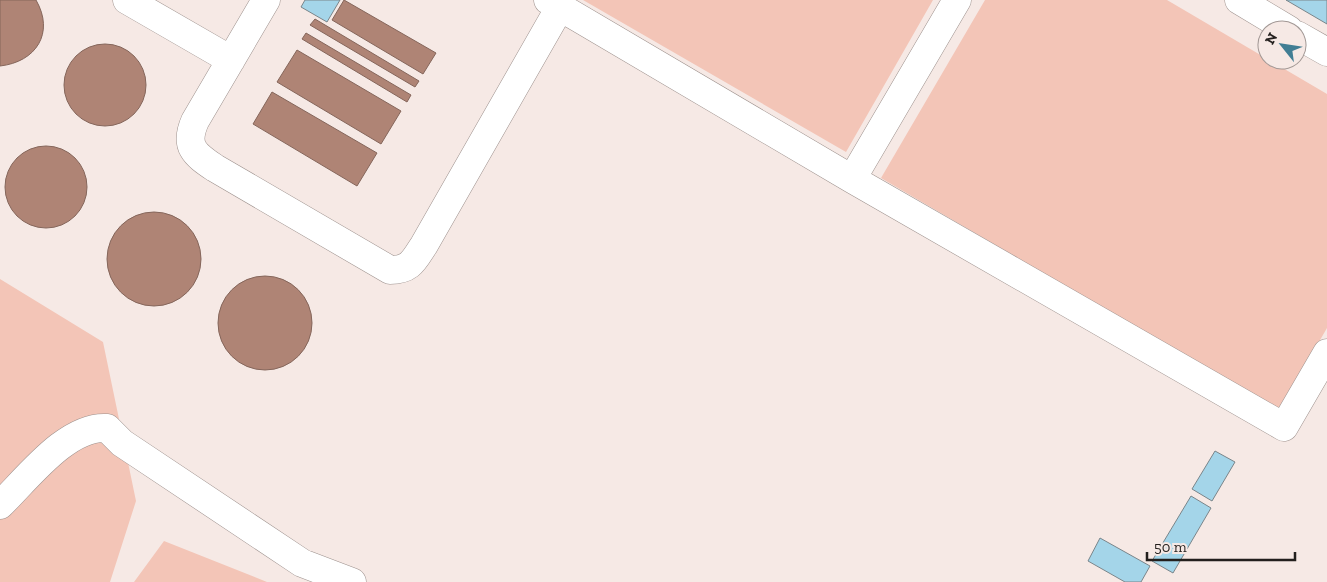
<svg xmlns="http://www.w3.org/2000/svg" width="1327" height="582" viewBox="0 0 1327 582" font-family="'Zilla Slab',serif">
  <rect width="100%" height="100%" fill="#f6e9e5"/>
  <!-- green -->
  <path fill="#f3c5b7" d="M 583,0 L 933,0 L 846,152 Z
    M 985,0 L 1167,0 L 1327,94 L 1327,328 L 1279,411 L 881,178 Z
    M 0,279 L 103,342 L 136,501 L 110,582 L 0,582 Z
    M 164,541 L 267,582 L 134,582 Z"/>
  <!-- water -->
  <path fill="#af8475" stroke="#85665b" d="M 0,0 L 36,0 C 55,33 36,62 0,66 Z
    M 344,0 L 436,53 L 423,74 L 332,20 Z
    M 315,19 L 419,81 L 415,87 L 310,25 Z
    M 306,33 L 411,95 L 407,102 L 302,39 Z
    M64 85a41 41 0 1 1 82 0a41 41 0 1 1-82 0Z
    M 297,50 L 401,111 L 381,144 L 277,82 Z
    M 272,92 L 377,153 L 357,186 L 253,124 Z
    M5 187a41 41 0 1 1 82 0a41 41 0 1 1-82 0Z
    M107 259a47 47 0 1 1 94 0a47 47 0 1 1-94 0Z
    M218 323a47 47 0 1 1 94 0a47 47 0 1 1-94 0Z"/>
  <!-- building -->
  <path fill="#a4d5e9" stroke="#7a858a" d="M 305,0 L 340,0 L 327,22 L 301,7 Z
    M 1286,0 L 1327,0 L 1327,24 Z
    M 1215,451 L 1235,462 L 1212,501 L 1192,489 Z
    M 1191,496 L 1211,508 L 1173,573 L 1152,561 Z
    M 1100,538 L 1150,566 L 1141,582 L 1125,582 L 1088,561 Z"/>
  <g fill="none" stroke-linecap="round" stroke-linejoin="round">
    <defs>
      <path id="minor" d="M 127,0 L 231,60
        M 266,0 L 195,121 C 184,146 194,154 215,168 L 390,270 C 411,270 414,260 424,245 L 560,7
        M 548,0 L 852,179 L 1284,427 L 1327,353
        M 1239,0 L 1289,30
        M 1297,35 L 1327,52
        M 852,179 L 957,0
        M 0,505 C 27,479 67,425 107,428 L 122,443 L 302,563 L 352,582"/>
    </defs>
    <!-- minor casing -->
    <use href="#minor" stroke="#9d918d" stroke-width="29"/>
    <!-- minor -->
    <use href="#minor" stroke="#fff" stroke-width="28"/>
  </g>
  <!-- north arrow -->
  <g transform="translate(1282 45) rotate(300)"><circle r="24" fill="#f6e9e5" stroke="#a29895"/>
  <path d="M0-4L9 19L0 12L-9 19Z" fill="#417e94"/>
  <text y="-8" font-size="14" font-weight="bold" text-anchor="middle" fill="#231f1d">N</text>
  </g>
  <!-- scale -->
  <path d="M1147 552v8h148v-8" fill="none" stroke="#231f1d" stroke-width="2.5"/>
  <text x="1154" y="552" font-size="15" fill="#231f1d" stroke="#f6e9e5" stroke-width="4" paint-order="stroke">50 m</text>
</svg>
